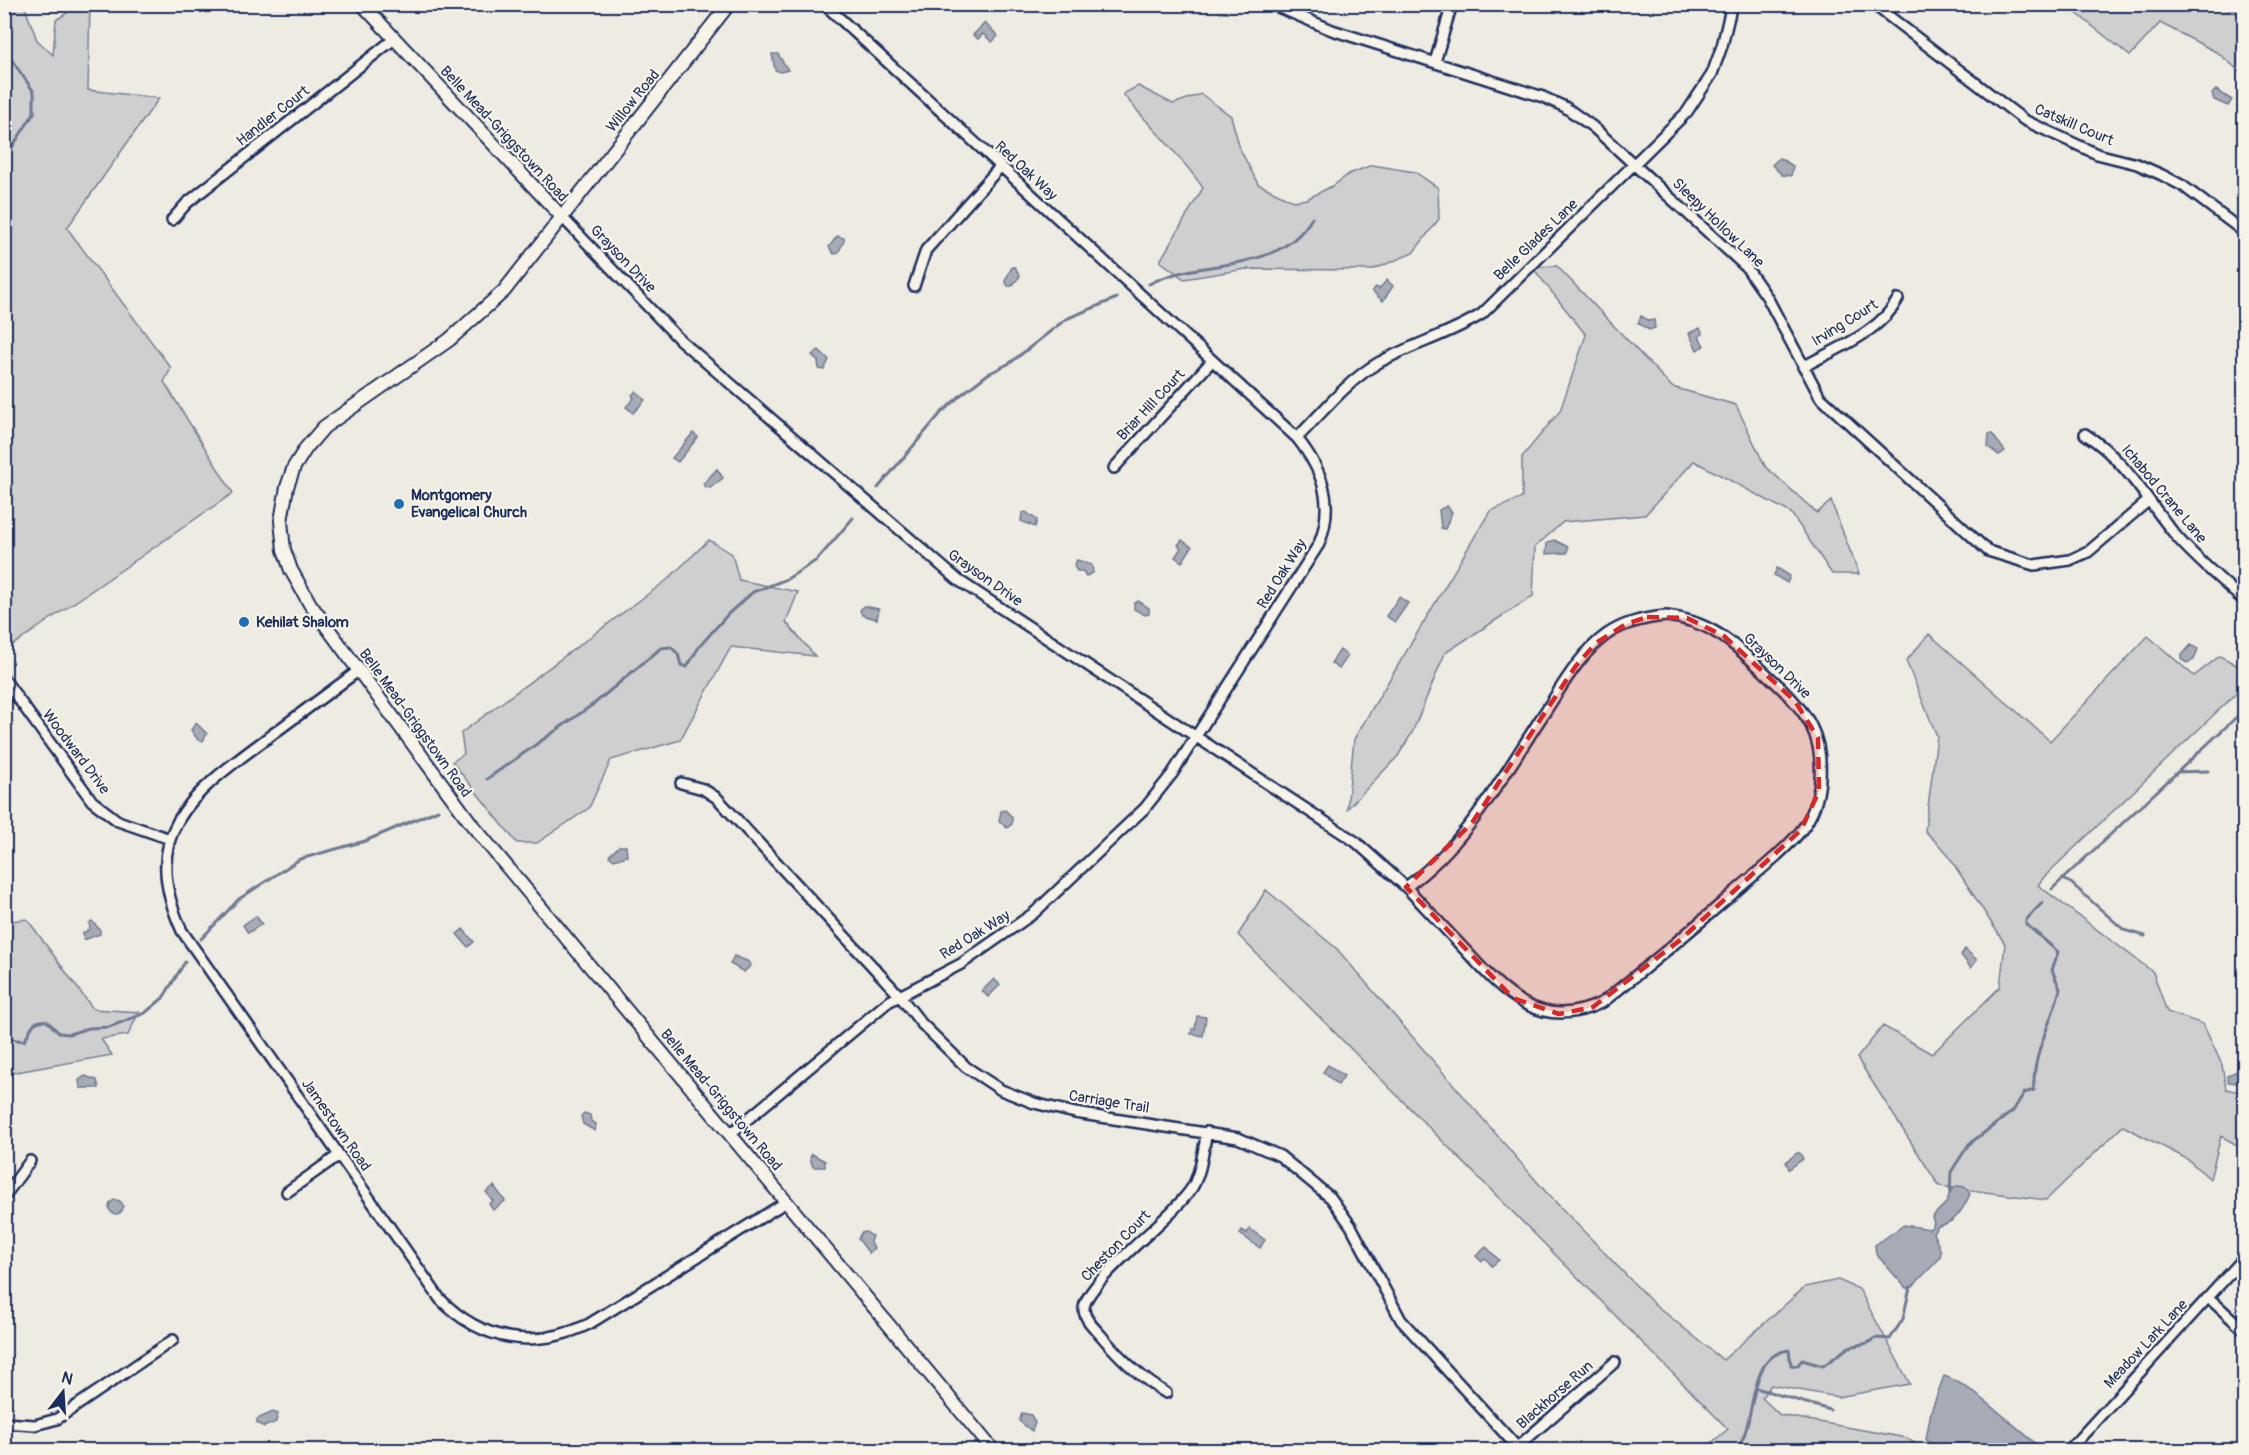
<svg xmlns="http://www.w3.org/2000/svg" width="2249" height="1455" viewBox="0 0 2249 1455" font-family="Pangolin,sans-serif">
  <rect width="100%" height="100%" fill="#eeebe2"/>
  <filter id="ink" filterUnits="userSpaceOnUse"><feTurbulence type="fractalNoise" baseFrequency=".0167" numOctaves="2"/><feDisplacementMap in="SourceGraphic" scale="12" xChannelSelector="R" yChannelSelector="G"/><feConvolveMatrix kernelMatrix="1 2 1 2 8 2 1 2 1" color-interpolation-filters="sRGB"/></filter>
  <g filter="url(#ink)">
    <!-- green -->
    <path fill="#cfcfcf" stroke="#757f96" stroke-width="1.5" d="M 5,4 L 24,5 L 37,40 L 53,55 L 56,20 L 79,5 L 90,5 L 88,90 L 159,98 L 67,228 L 171,368 L 164,382 L 233,493 L 10,647 L 4,644 Z
      M 2214,5 L 2214,7 L 2244,11 L 2244,75 L 2218,53 L 2160,23 L 2130,56 L 2066,5 Z
      M 1138,86 L 1173,104 L 1201,94 L 1231,116 L 1240,149 L 1258,184 L 1293,201 L 1307,199 L 1334,185 L 1349,174 L 1372,165 L 1415,172 L 1438,188 L 1439,219 L 1413,253 L 1372,270 L 1246,269 L 1184,279 L 1160,261 L 1203,188 C 1180,154 1149,126 1123,94 Z
      M 1557,266 L 1672,387 L 1736,405 L 1765,466 L 1817,513 L 1831,501 L 1859,574 L 1832,574 L 1791,513 L 1694,461 L 1645,515 L 1563,522 L 1535,547 L 1533,596 L 1445,653 L 1412,733 L 1398,756 L 1347,809 L 1354,739 L 1490,511 L 1522,498 L 1522,457 L 1560,411 L 1586,335 L 1532,267 Z
      M 709,540 L 732,554 L 739,580 L 798,592 L 786,622 L 815,656 L 731,647 L 680,740 L 611,760 L 589,808 L 537,843 L 517,843 L 452,762 L 464,754 L 461,733 L 667,580 Z
      M 1929,634 L 2050,741 L 2148,636 L 2194,676 L 2220,656 L 2244,669 L 2244,686 L 2044,877 L 2038,885 L 2153,972 L 2167,1012 L 2203,1024 L 2222,1065 L 2226,1089 L 2244,1093 L 2244,1149 L 2221,1136 L 2210,1179 L 2187,1159 L 2123,1126 L 2046,1200 L 1939,1186 L 1857,1058 L 1883,1026 L 1932,1054 L 2000,987 L 2005,944 L 1946,852 L 1925,831 L 1937,736 L 1906,661 Z
      M 1266,890 L 1337,949 L 1545,1191 L 1652,1302 L 1723,1360 L 1805,1287 L 1838,1280 L 1859,1289 L 1910,1384 L 1838,1397 L 1771,1385 L 1762,1398 L 1780,1415 L 1907,1438 L 1924,1450 L 1703,1450 L 1728,1429 L 1238,935 Z
      M 27,919 L 93,1009 L 139,1012 L 128,1035 L 101,1039 L 112,1055 L 5,1074 L 4,961 L 11,921 Z"/>
    <!-- water -->
    <path fill="#a6abb5" stroke="#6e7992" stroke-width="1.5" d="M 985,23 L 998,36 L 992,42 L 983,34 L 978,39 L 973,35 Z
      M 772,54 L 778,54 L 788,70 L 781,72 L 775,70 Z
      M 2216,90 L 2232,100 L 2228,106 L 2214,100 L 2212,94 Z
      M 1779,158 L 1793,166 L 1791,176 L 1782,175 L 1772,165 Z
      M 837,236 L 844,238 L 844,241 L 838,253 L 834,254 L 829,247 Z
      M 1012,267 L 1015,267 L 1020,276 L 1012,286 L 1008,286 L 1005,281 Z
      M 1387,280 L 1393,286 L 1383,301 L 1372,291 L 1376,287 L 1379,289 Z
      M 1641,316 L 1649,321 L 1654,320 L 1655,328 L 1649,330 L 1638,323 Z
      M 1700,328 L 1703,334 L 1699,336 L 1704,346 L 1697,350 L 1689,333 Z
      M 819,350 L 829,360 L 824,370 L 819,369 L 818,361 L 812,355 Z
      M 636,391 L 645,400 L 633,413 L 626,407 L 634,398 L 632,395 Z
      M 693,433 L 698,437 L 678,462 L 672,458 Z
      M 1989,434 L 1992,434 L 2005,451 L 1999,455 L 1988,447 Z
      M 717,469 L 723,478 L 710,488 L 706,487 L 703,484 Z
      M 1447,506 L 1452,512 L 1445,529 L 1441,528 L 1439,510 Z
      M 1026,512 L 1037,520 L 1035,527 L 1021,521 L 1022,513 Z
      M 1182,540 L 1192,547 L 1182,562 L 1175,557 L 1181,548 L 1178,545 Z
      M 1554,540 L 1568,547 L 1567,553 L 1546,554 L 1547,543 Z
      M 1077,560 L 1092,565 L 1093,573 L 1086,576 L 1083,571 L 1077,571 L 1074,566 Z
      M 1777,568 L 1790,576 L 1787,583 L 1774,575 Z
      M 1399,597 L 1408,603 L 1395,622 L 1386,616 Z
      M 1138,601 L 1149,608 L 1149,614 L 1145,615 L 1134,609 L 1134,603 Z
      M 864,606 L 879,609 L 877,619 L 862,615 L 860,610 Z
      M 2191,645 L 2198,649 L 2194,660 L 2187,663 L 2182,660 L 2182,655 Z
      M 1340,650 L 1348,656 L 1339,669 L 1331,663 Z
      M 196,723 L 207,734 L 203,741 L 198,740 L 191,730 Z
      M 1005,810 L 1012,817 L 1012,824 L 1007,828 L 999,821 L 1001,811 Z
      M 619,846 L 626,846 L 627,856 L 614,860 L 609,856 Z
      M 256,916 L 262,924 L 248,933 L 243,925 Z
      M 92,921 L 100,930 L 100,934 L 84,940 L 83,933 L 90,929 L 89,923 Z
      M 463,929 L 474,942 L 468,947 L 457,934 Z
      M 1965,949 L 1977,960 L 1971,968 L 1961,955 Z
      M 734,956 L 747,961 L 751,965 L 744,972 L 730,964 Z
      M 994,979 L 1000,985 L 988,997 L 982,991 Z
      M 1197,1016 L 1206,1017 L 1203,1036 L 1191,1034 L 1192,1029 L 1195,1029 Z
      M 1328,1065 L 1344,1076 L 1338,1085 L 1323,1072 Z
      M 2239,1070 L 2244,1075 L 2238,1083 L 2228,1082 L 2227,1076 Z
      M 85,1076 L 97,1080 L 99,1088 L 80,1088 L 79,1080 Z
      M 584,1113 L 590,1115 L 591,1121 L 596,1124 L 595,1131 L 583,1124 L 581,1116 Z
      M 1797,1153 L 1800,1153 L 1803,1159 L 1789,1169 L 1786,1162 Z
      M 812,1154 L 825,1161 L 825,1167 L 813,1167 L 810,1158 Z
      M 494,1186 L 505,1201 L 493,1210 L 489,1204 L 493,1201 L 486,1192 Z
      M 1957,1186 L 1965,1187 L 1970,1194 C 1964,1208 1955,1224 1938,1226 L 1933,1233 L 1941,1251 L 1940,1258 L 1910,1289 L 1906,1288 L 1876,1254 L 1875,1245 L 1904,1225 L 1930,1229 L 1934,1223 L 1932,1217 L 1947,1202 L 1950,1191 Z
      M109 1207a7 7 0 1 1 14 0a7 7 0 1 1-14 0Z
      M 1250,1229 L 1265,1240 L 1260,1248 L 1240,1234 L 1242,1230 L 1247,1233 Z
      M 866,1232 L 872,1236 L 870,1242 L 874,1248 L 869,1253 L 858,1239 L 861,1233 Z
      M 1486,1247 L 1499,1260 L 1492,1266 L 1485,1258 L 1481,1261 L 1476,1256 Z
      M 1944,1376 C 1971,1384 2016,1428 2040,1447 L 2041,1450 L 1942,1450 L 1926,1440 L 1931,1411 Z
      M 273,1412 L 278,1414 L 276,1422 L 264,1427 L 257,1423 L 257,1419 Z
      M 1022,1413 L 1031,1415 L 1035,1423 L 1032,1431 L 1019,1421 Z"/>
    <g fill="none" stroke-linecap="round" stroke-linejoin="round">
      <!-- stream -->
      <path stroke="#6e7992" stroke-width="3" d="M 4,49 L 34,92 L 34,113 L 4,160
        M 1149,284 C 1202,256 1277,277 1312,218
        M 878,488 L 941,413 L 962,394 L 988,374 L 1010,363 L 1066,319 L 1117,298
        M 2177,772 L 2208,771
        M 487,779 L 595,703 L 661,648 L 671,647 L 678,654 L 681,665 L 687,667 L 699,647 L 728,614 L 753,592 L 787,579 L 817,560 L 853,518
        M 2062,879 L 2071,883 L 2124,930 L 2145,936
        M 2052,889 L 2244,710
        M 201,939 L 239,899 L 300,859 L 365,841 L 438,810
        M 4,1038 L 24,1041 C 32,1030 30,1019 47,1021 L 59,1033 L 69,1034 L 89,1028 L 109,1027 L 145,1013 L 163,998 L 185,962
        M 1950,1193 L 1951,1172 L 1969,1144 L 2013,1111 L 2024,1093 L 2034,1090 C 2032,1053 2052,1023 2060,989 L 2052,970 L 2058,952 L 2026,924 L 2026,920 L 2043,902
        M 1756,1388 L 1830,1410
        M 1736,1450 C 1758,1425 1745,1355 1789,1350 L 1791,1365 L 1797,1366 L 1802,1360 L 1823,1366 L 1849,1347 L 1868,1343 L 1875,1338 L 1890,1339 L 1903,1319 L 1910,1287"/>
      <defs>
        <path id="minor" d="M 1271,4 L 1332,30 L 1543,97 L 1565,107 L 1593,127 L 1746,267 L 1767,297 L 1820,397 L 1988,551 L 2034,565 L 2070,560 L 2088,552 L 2148,501
          M 1873,4 L 2024,120 L 2097,154 L 2137,164 L 2162,175 L 2183,186 L 2244,232
          M 1435,62 L 1452,4
          M 562,217 L 679,339 L 958,580 L 1356,842 L 1406,887
          M 172,220 L 187,203 L 394,39
          M 914,286 L 926,250 L 1000,167
          M 1803,367 C 1835,349 1880,333 1898,299
          M 2085,434 C 2126,460 2146,500 2177,537 C 2197,560 2222,580 2244,601
          M 1297,438 C 1322,413 1347,381 1378,363 C 1412,344 1449,335 1482,314 L 1687,112 L 1712,74 L 1722,46 L 1732,4
          M 1114,468 L 1211,362
          M 1666,616 C 1716,621 1741,651 1776,683 C 1807,712 1823,735 1820,778 C 1819,798 1813,816 1800,832 C 1780,856 1752,876 1729,897 C 1688,933 1646,968 1603,1002 C 1541,1033 1505,994 1466,951 C 1446,930 1426,908 1406,887 C 1469,842 1505,772 1547,709 C 1564,683 1580,654 1606,635 C 1624,622 1645,618 1666,616 Z
          M 358,671 C 326,695 294,718 262,742 C 190,795 138,834 182,931 L 440,1299 C 482,1342 535,1350 589,1324 L 786,1202
          M 4,679 L 92,801 L 118,821 L 170,839
          M 681,783 L 703,789 L 717,798 L 899,995 L 921,1023 L 966,1067 L 1001,1090 L 1034,1103 L 1075,1113 L 1238,1138 L 1280,1156 L 1331,1198 L 1351,1226 L 1401,1320 L 1517,1447
          M 2244,901 L 2244,937
          M 730,1134 L 888,1002 L 961,964 L 1034,913 L 1145,808 L 1172,774 L 1319,544 C 1335,503 1323,471 1297,438 L 824,4
          M 287,1192 L 339,1155
          M 4,1197 L 30,1161
          M 2209,1298 L 2244,1330
          M 1166,1393 C 1141,1378 1123,1361 1104,1339 C 1097,1330 1084,1320 1084,1309 C 1084,1282 1177,1215 1193,1186 C 1202,1170 1203,1149 1207,1132
          M 4,1423 L 35,1425 L 57,1419 L 173,1340
          M 1514,1450 L 1615,1362
          M 2069,1450 L 2244,1258"/>
        <path id="tertiary" d="M 362,4 L 562,217
          M 729,4 L 504,291 L 449,340 L 324,427 L 306,448 L 294,467 L 287,487 L 281,521 L 284,550 L 291,570 L 310,604 L 473,826 L 993,1450"/>
      </defs>
      <!-- minor casing -->
      <use href="#minor" stroke="#1b2f5e" stroke-width="14"/>
      <!-- tertiary casing -->
      <use href="#tertiary" stroke="#1b2f5e" stroke-width="16"/>
      <!-- minor -->
      <use href="#minor" stroke="#f7f3e8" stroke-width="9"/>
      <!-- tertiary -->
      <use href="#tertiary" stroke="#f7f3e8" stroke-width="12"/>
    </g>
  </g>
  <!-- marked area -->
  <path fill="#d62828" fill-opacity="0.2" stroke="#d62828" stroke-width="4.5" stroke-dasharray="12 8" stroke-linejoin="round" d="M 1647,617 L 1687,618 L 1724,636 L 1795,701 L 1818,738 L 1819,791 L 1801,830 L 1679,941 L 1593,1007 L 1559,1014 L 1513,998 L 1406,887 L 1472,823 L 1575,667 L 1596,643 L 1626,624 Z"/>
  <!-- markers -->
  <g fill="#1f6fb2" stroke="#f7f3e8" stroke-width="2">
    <circle cx="399" cy="504" r="6"/>
    <circle cx="244" cy="622" r="6"/>
  </g>
  <g text-anchor="middle" dominant-baseline="central" stroke-width="4.5" stroke-linejoin="round" paint-order="stroke">
    <!-- street labels -->
    <g font-size="15" fill="#1b2f5e" stroke="#f7f3e8">
      <text transform="translate(633 101) rotate(-51)">Willow Road</text>
      <text transform="translate(273 116) rotate(-38)">Handler Court</text>
      <text transform="translate(2074 125) rotate(23)">Catskill Court</text>
      <text transform="translate(504 134) rotate(47)">Belle Mead-Griggstown Road</text>
      <text transform="translate(1026 171) rotate(43)">Red Oak Way</text>
      <text transform="translate(1718 223) rotate(44)">Sleepy Hollow Lane</text>
      <text transform="translate(1536 240) rotate(-44)">Belle Glades Lane</text>
      <text transform="translate(623 259) rotate(46)">Grayson Drive</text>
      <text transform="translate(1845 323) rotate(-32)">Irving Court</text>
      <text transform="translate(1151 405) rotate(-47)">Briar Hill Court</text>
      <text transform="translate(2164 494) rotate(50)">Ichabod Crane Lane</text>
      <text transform="translate(1282 574) rotate(-58)">Red Oak Way</text>
      <text transform="translate(985 578) rotate(35)">Grayson Drive</text>
      <text transform="translate(1777 666) rotate(44)">Grayson Drive</text>
      <text transform="translate(415 723) rotate(54)">Belle Mead-Griggstown Road</text>
      <text transform="translate(76 752) rotate(53)">Woodward Drive</text>
      <text transform="translate(975 935) rotate(-32)">Red Oak Way</text>
      <text transform="translate(721 1100) rotate(50)">Belle Mead-Griggstown Road</text>
      <text transform="translate(1109 1102) rotate(9)">Carriage Trail</text>
      <text transform="translate(336 1125) rotate(55)">Jamestown Road</text>
      <text transform="translate(1116 1246) rotate(-46)">Cheston Court</text>
      <text transform="translate(2146 1344) rotate(-47)">Meadow Lark Lane</text>
      <text transform="translate(1555 1395) rotate(-41)">Blackhorse Run</text>
    </g>
    <!-- poi labels -->
    <g font-size="15" font-weight="bold" fill="#1b2f5e" stroke="#f7f3e8" text-anchor="start">
      <text x="411" y="495">Montgomery<tspan x="411" dy="17">Evangelical Church</tspan></text>
      <text x="256" y="622">Kehilat Shalom</text>
    </g>
  </g>
  <!-- margin -->
  <rect width="2249" height="1455" fill="none" stroke="#f7f3e8" stroke-width="24"/>
  <rect x="12" y="12" width="2225" height="1431" fill="none" stroke="#1b2f5e" stroke-width="2" filter="url(#ink)"/>
  <!-- north arrow -->
  <g transform="translate(63 1392) rotate(17)" stroke="#f7f3e8" stroke-width="4.5" paint-order="stroke">
  <path d="M0-4.5L10 22L0 15L-10 22Z" fill="#1b2f5e"/>
  <text y="-9" font-size="16" font-weight="bold" text-anchor="middle" fill="#1b2f5e">N</text>
  </g>
</svg>
